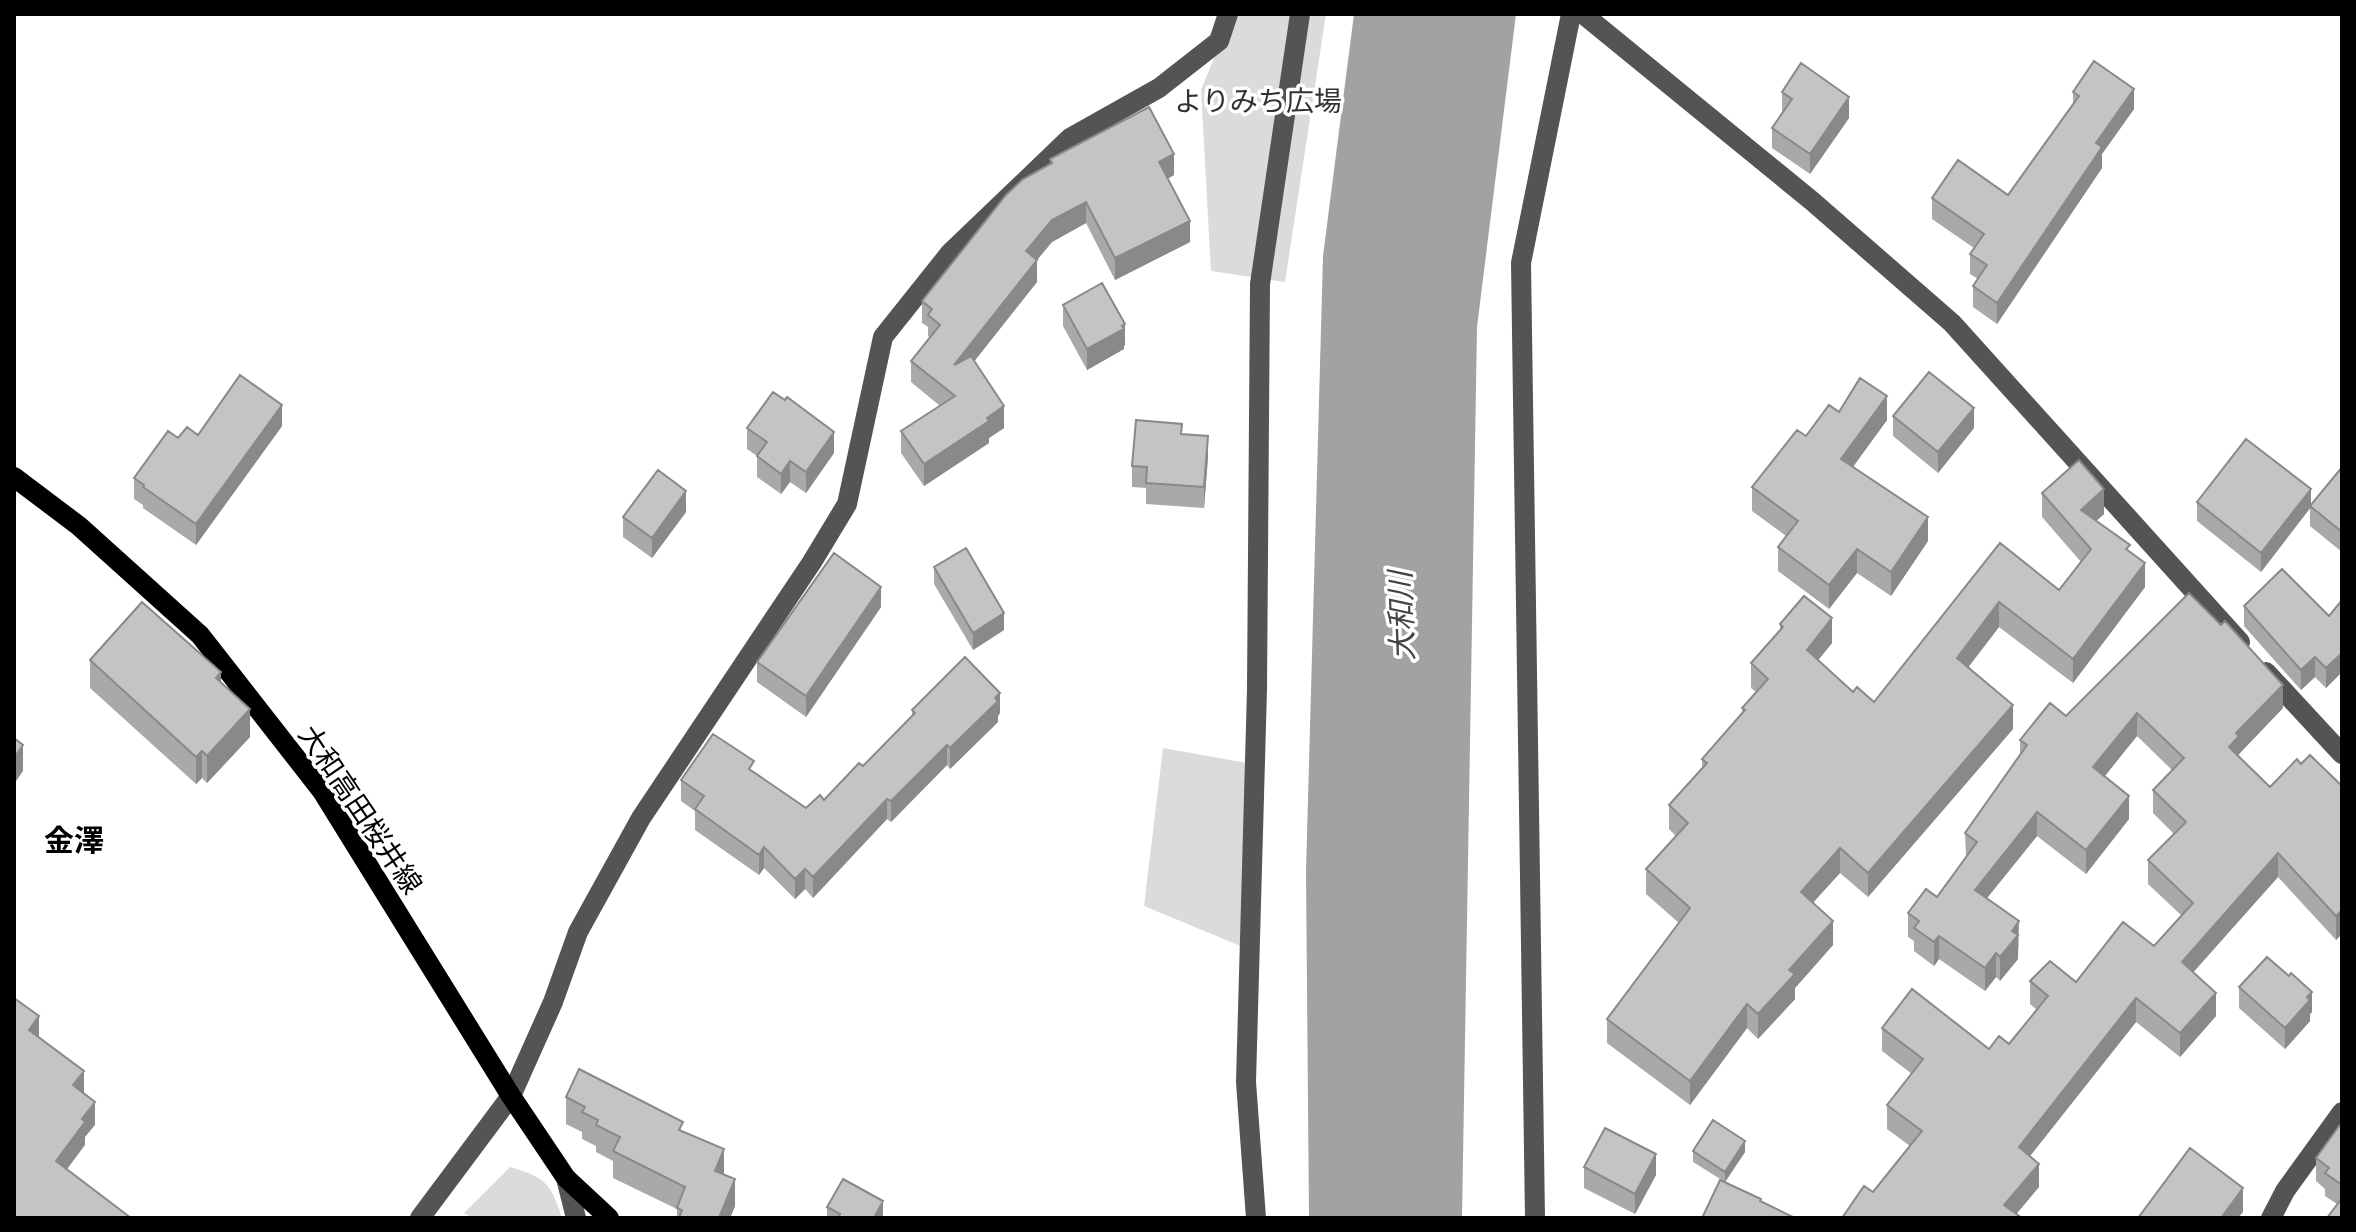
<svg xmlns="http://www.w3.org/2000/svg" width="2356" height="1232" viewBox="0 0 2356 1232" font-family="Ubuntu,'Noto Sans JP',sans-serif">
  <rect width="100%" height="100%" fill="#fff"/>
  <!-- green -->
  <path fill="#dbdbdb" d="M 1232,14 L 1326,14 L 1285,282 L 1211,271 L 1201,90 Z
    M 1163,748 L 1247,763 L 1243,947 L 1144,906 Z
    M 510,1167 C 545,1177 551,1183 562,1218 L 472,1218 L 464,1213 Z"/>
  <!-- water -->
  <path fill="#a2a2a2" d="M 1354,14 L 1516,14 L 1477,327 L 1462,1218 L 1309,1218 L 1306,872 L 1323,256 Z"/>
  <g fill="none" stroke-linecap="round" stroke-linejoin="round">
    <!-- minor -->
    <path stroke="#545454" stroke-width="20" d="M 1583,14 L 1812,201 L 1952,323 L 2240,642
      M 2266,672 L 2342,754
      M 566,1178 L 576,1218
      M 420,1218 L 511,1096 L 553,1002 L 578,932 L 641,818 L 812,562 L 847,504 L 883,337 L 950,253 L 1070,138 L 1159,88 L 1219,41 L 1228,14
      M 1256,1218 L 1246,1082 L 1257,689 L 1260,284 L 1300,14
      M 1535,1218 L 1521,263 L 1571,14
      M 2271,1218 L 2285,1191 L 2342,1112"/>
    <!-- major -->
    <path stroke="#000" stroke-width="20" d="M 14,477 L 79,526 L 200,635 L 322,791 L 511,1096 L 566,1178 L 609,1218"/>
  </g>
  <!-- wall -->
  <path fill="#a9a9a9" d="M 1782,92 L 1849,118 L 1810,174 L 1772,148 L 1772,128 L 1782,113 Z
    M 2073,92 L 2134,109 L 2102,154 L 2102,168 L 1997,324 L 1973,307 L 1973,286 L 1978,279 L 1970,274 L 1970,254 L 1974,248 L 1932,219 L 1932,198 L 2008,195 L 2073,103 Z
    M 1050,159 L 1174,175 L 1168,179 L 1190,242 L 1115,280 L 1086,223 L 1052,242 L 1037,260 L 1037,282 L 974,361 L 1004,428 L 989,438 L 989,443 L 924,486 L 901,453 L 901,431 L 940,406 L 911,382 L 911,361 L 930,338 L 928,336 L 928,327 L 922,323 L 922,301 L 1050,164 Z
    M 1063,305 L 1125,345 L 1124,346 L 1124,349 L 1087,370 L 1063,326 Z
    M 1839,412 L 1887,420 L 1853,467 L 1928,541 L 1891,596 L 1857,573 L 1829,609 L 1778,571 L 1778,547 L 1786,536 L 1752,511 L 1752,487 Z
    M 1893,416 L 1974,428 L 1938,473 L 1893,436 Z
    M 282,426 L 196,545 L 143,508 L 143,505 L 134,499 L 134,478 L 178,438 L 198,435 Z
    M 747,428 L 834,453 L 806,493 L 790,482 L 781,494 L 757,477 L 757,456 L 747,449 Z
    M 1208,457 L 1204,508 L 1146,504 L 1146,488 L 1132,487 L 1132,466 Z
    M 2342,467 L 2342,552 L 2310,526 L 2310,508 L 2261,572 L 2197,521 L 2197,502 L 2311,505 Z
    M 2042,493 L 2104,514 L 2096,521 L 2130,552 L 2145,587 L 2073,683 L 1999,627 L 1968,667 L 2013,729 L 1868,897 L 1840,873 L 1813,902 L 1833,945 L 1795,988 L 1795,999 L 1758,1039 L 1747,1028 L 1690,1105 L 1607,1043 L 1607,1019 L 1679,923 L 1646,894 L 1646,869 L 1676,836 L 1669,829 L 1669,805 L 1702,768 L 1702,759 L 1742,714 L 1742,708 L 1756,692 L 1751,688 L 1751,663 L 1780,631 L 1780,624 L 1832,643 L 1818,660 L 1853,692 L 1874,702 L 2000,543 L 2059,590 L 2081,562 L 2042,517 Z
    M 686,512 L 652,558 L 623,537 L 623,517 Z
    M 934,567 L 1004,630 L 973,650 L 934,584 Z
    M 2189,593 L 2283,708 L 2239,754 L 2239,757 L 2270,787 L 2301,764 L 2342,786 L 2342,934 L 2336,940 L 2278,877 L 2193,972 L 2216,1016 L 2180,1057 L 2136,1022 L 2030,1156 L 2039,1187 L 2016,1214 L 1873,1192 L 1910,1146 L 1887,1129 L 1887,1105 L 1912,1074 L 1882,1051 L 1882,1028 L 1989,1049 L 2009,1044 L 2037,1010 L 2030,1004 L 2030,981 L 2076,982 L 2154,946 L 2182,916 L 2148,884 L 2148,860 L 2174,834 L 2153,813 L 2153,790 L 2172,770 L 2137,736 L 2104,776 L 2129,819 L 2086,874 L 2037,836 L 1987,898 L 2019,945 L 2018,946 L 2018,959 L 2000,981 L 1996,977 L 1985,991 L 1939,959 L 1934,966 L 1914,951 L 1914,941 L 1908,937 L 1908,913 L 1937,897 L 1966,857 L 1965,833 L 2020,754 L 2020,740 L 2066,716 Z
    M 2342,600 L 2342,672 L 2326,688 L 2315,677 L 2301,690 L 2244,626 L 2244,606 L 2329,616 Z
    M 881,607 L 806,717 L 757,682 L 757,662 Z
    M 90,660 L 221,683 L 250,737 L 207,783 L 202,778 L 196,784 L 90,688 Z
    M 912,710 L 1000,713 L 998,716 L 998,722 L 950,769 L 947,765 L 891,822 L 887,819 L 813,898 L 805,889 L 795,899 L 764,868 L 759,875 L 695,830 L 695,811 L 681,801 L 681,780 L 754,772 L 806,808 L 824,800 L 863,766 L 912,716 Z
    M 2239,987 L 2312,1012 L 2310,1014 L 2310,1021 L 2285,1049 L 2239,1008 Z
    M 566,1097 L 683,1132 L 724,1175 L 735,1206 L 730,1218 L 677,1218 L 677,1209 L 613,1178 L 613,1161 L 596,1152 L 596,1146 L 582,1139 L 582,1132 L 566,1124 Z
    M 2342,1122 L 2342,1218 L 2337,1204 L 2325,1196 L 2325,1189 L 2316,1181 L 2316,1158 Z
    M 1693,1151 L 1745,1152 L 1725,1182 L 1693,1162 Z
    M 1584,1167 L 1656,1175 L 1635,1214 L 1584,1188 Z
    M 827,1207 L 883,1218 L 827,1218 Z"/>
  <!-- shaded-wall -->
  <path fill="#898989" d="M 2134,89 L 2134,109 L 2102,154 L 2102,168 L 1997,324 L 1997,303 L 2096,143 Z
    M 1849,97 L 1849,118 L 1810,174 L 1810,154 Z
    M 1174,154 L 1174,175 L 1159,183 L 1159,162 Z
    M 1086,202 L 1086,223 L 1052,242 L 1026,273 L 1026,251 L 1052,220 Z
    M 1190,221 L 1190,242 L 1115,280 L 1115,258 Z
    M 1037,260 L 1037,282 L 954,387 L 954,365 Z
    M 1125,324 L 1125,345 L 1124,346 L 1124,349 L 1087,370 L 1087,349 Z
    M 1887,396 L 1887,420 L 1841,483 L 1841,459 Z
    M 282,405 L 282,426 L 196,545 L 196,524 Z
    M 1004,406 L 1004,428 L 989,438 L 989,443 L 924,486 L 924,464 Z
    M 1974,408 L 1974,428 L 1938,473 L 1938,452 Z
    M 834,432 L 834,453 L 806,493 L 806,472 Z
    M 1208,436 L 1208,457 L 1204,508 L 1204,487 Z
    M 790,461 L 790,482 L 781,494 L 781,474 Z
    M 2104,489 L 2104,514 L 2081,535 L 2081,510 Z
    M 2311,489 L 2311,507 L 2261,572 L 2261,553 Z
    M 686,491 L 686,512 L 652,558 L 652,538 Z
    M 1928,517 L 1928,541 L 1891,596 L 1891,572 Z
    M 1857,549 L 1857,573 L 1829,609 L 1829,585 Z
    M 2145,563 L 2145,587 L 2073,683 L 2073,659 Z
    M 881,587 L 881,607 L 806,717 L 806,696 Z
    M 1999,602 L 1999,627 L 1957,682 L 1957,658 Z
    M 1004,613 L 1004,630 L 973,650 L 973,633 Z
    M 1832,618 L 1832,643 L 1807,674 L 1807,650 Z
    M 2342,653 L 2342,672 L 2326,688 L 2326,668 Z
    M 2315,657 L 2315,677 L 2301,690 L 2301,670 Z
    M 221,672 L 221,700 L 216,678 Z
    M 2283,685 L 2283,708 L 2239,754 L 2239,759 L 2229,747 L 2236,733 Z
    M 1000,693 L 1000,713 L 998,716 L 998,722 L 950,769 L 950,748 Z
    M 2013,705 L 2013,729 L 1868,897 L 1868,873 Z
    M 250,709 L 250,737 L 207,783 L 207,756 Z
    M 2137,713 L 2137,736 L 2093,791 L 2093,767 Z
    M 23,745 L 23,771 L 14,784 L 14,758 Z
    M 947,745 L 947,765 L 891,822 L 891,801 Z
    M 202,751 L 202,778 L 196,784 L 196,757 Z
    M 2129,796 L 2129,819 L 2086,874 L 2086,850 Z
    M 887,799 L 887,819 L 813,898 L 813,877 Z
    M 2037,812 L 2037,836 L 1975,913 L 1975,890 Z
    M 764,847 L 764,868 L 759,875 L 759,855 Z
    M 1840,848 L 1840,873 L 1801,916 L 1801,892 Z
    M 2278,853 L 2278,877 L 2182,985 L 2182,962 Z
    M 805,869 L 805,889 L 795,899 L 795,879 Z
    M 2342,910 L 2342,934 L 2336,940 L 2336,916 Z
    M 1833,921 L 1833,945 L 1795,988 L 1795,999 L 1758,1039 L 1758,1014 L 1789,970 Z
    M 2019,921 L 2018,959 L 2000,981 L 2000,957 L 2012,931 Z
    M 1939,936 L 1939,959 L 1934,966 L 1934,942 Z
    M 1996,953 L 1996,977 L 1985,991 L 1985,968 Z
    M 2312,992 L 2312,1012 L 2310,1014 L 2310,1021 L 2285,1049 L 2285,1028 Z
    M 2216,993 L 2216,1016 L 2180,1057 L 2180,1033 Z
    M 2136,998 L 2136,1022 L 2019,1170 L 2019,1147 Z
    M 1747,1004 L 1747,1028 L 1690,1105 L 1690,1081 Z
    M 39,1016 L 39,1039 L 29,1030 Z
    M 84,1071 L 84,1094 L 73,1085 Z
    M 95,1102 L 95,1125 L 85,1137 L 85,1145 L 56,1184 L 56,1161 L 82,1119 Z
    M 1745,1141 L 1745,1152 L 1725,1182 L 1725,1172 Z
    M 724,1149 L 724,1176 L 715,1171 Z
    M 1656,1154 L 1656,1175 L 1635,1214 L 1635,1194 Z
    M 2039,1164 L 2039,1187 L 2013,1218 L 2004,1205 Z
    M 735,1179 L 735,1206 L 730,1218 L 719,1218 Z
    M 2243,1188 L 2243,1212 L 2238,1218 L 2221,1218 Z
    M 883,1201 L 883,1218 L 874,1218 Z"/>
  <!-- building -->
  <path fill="#c4c4c4" stroke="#898989" stroke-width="2" d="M 2094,61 L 2134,89 L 2096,143 L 2102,147 L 1997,303 L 1973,286 L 1987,265 L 1970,254 L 1984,234 L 1932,198 L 1958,160 L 2008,195 L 2079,96 L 2073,92 Z
    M 1801,63 L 1849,97 L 1810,154 L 1772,128 L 1792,99 L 1782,92 Z
    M 1149,107 L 1174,154 L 1159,162 L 1190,221 L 1115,258 L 1086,202 L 1052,220 L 1026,251 L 1037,260 L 954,365 L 971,356 L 1004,406 L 987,418 L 989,421 L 924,464 L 901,431 L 955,396 L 911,361 L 940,325 L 928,315 L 932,309 L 922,301 L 1006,195 L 1023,179 L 1052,163 L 1050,159 Z
    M 1102,283 L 1125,324 L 1122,326 L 1124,329 L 1087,349 L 1063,305 Z
    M 1929,372 L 1974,408 L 1938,452 L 1893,416 Z
    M 240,375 L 282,405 L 196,524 L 143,487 L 144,485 L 134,478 L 168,431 L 178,438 L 187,427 L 198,435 Z
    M 1860,378 L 1887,396 L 1841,459 L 1928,517 L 1891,572 L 1857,549 L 1829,585 L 1778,547 L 1798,521 L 1752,487 L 1797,430 L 1806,436 L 1829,405 L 1839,412 Z
    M 773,392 L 785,400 L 787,397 L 834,432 L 806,472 L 790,461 L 781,474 L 757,456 L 767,442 L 747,428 Z
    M 1136,420 L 1182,424 L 1181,434 L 1208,436 L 1204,487 L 1146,483 L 1147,467 L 1132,466 Z
    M 2246,439 L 2311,489 L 2261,553 L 2197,502 Z
    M 2079,460 L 2104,489 L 2081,510 L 2130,545 L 2126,549 L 2145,563 L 2073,659 L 1999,602 L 1957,658 L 2013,705 L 1868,873 L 1840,848 L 1801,892 L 1833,921 L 1789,970 L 1795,974 L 1758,1014 L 1747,1004 L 1690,1081 L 1607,1019 L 1690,908 L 1646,869 L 1688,823 L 1669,805 L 1707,763 L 1702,759 L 1745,710 L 1742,708 L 1768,679 L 1751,663 L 1783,627 L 1780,624 L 1804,596 L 1832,618 L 1807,650 L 1853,692 L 1857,687 L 1874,702 L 2000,543 L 2059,590 L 2091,549 L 2042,493 Z
    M 2342,467 L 2342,532 L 2310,506 Z
    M 658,470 L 686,491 L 652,538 L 623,517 Z
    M 966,548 L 1004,613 L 973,633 L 934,567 Z
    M 834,553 L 881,587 L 806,696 L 757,662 Z
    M 2282,569 L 2329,616 L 2342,600 L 2342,653 L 2326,668 L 2315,657 L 2301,670 L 2244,606 Z
    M 2189,593 L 2221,625 L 2225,621 L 2283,685 L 2236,733 L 2239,736 L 2229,747 L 2270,787 L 2297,759 L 2301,764 L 2310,755 L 2342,786 L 2342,910 L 2336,916 L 2278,853 L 2182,962 L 2216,993 L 2180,1033 L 2136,998 L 2019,1147 L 2039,1164 L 2004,1205 L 2022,1218 L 1842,1218 L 1864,1186 L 1873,1192 L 1922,1131 L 1887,1105 L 1923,1059 L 1882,1028 L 1912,989 L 1989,1049 L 1999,1036 L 2009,1044 L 2048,996 L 2030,981 L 2050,961 L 2076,982 L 2123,922 L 2154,946 L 2193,903 L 2148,860 L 2186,822 L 2153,790 L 2184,758 L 2137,713 L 2093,767 L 2129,796 L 2086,850 L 2037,812 L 1975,890 L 2019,921 L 2012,931 L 2018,935 L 2000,957 L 1996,953 L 1985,968 L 1939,936 L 1934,942 L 1914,928 L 1919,921 L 1908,913 L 1926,889 L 1937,897 L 1977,842 L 1965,833 L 2027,745 L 2020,740 L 2050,703 L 2066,716 Z
    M 142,602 L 221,672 L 216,678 L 250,709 L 207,756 L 202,751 L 196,757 L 90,660 Z
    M 965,657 L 1000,693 L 995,698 L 998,701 L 950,748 L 947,745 L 891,801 L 887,799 L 813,877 L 805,869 L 795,879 L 764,847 L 759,855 L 695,809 L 704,796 L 681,780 L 713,734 L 754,761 L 749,769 L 806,808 L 820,795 L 824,800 L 859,763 L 863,766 L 915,713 L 912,710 Z
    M 14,738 L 23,745 L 14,758 Z
    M 2267,957 L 2289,976 L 2291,973 L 2312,992 L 2307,997 L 2310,1000 L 2285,1028 L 2239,987 Z
    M 14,998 L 39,1016 L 29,1030 L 84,1071 L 73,1085 L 95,1102 L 82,1119 L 85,1122 L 56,1161 L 131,1218 L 14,1218 Z
    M 579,1069 L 683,1122 L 679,1130 L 724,1149 L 715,1171 L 735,1179 L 719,1218 L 679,1218 L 682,1210 L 677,1208 L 685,1187 L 613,1151 L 620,1137 L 596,1125 L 598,1120 L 582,1112 L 585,1107 L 566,1097 Z
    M 1713,1120 L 1745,1141 L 1725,1172 L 1693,1151 Z
    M 2342,1122 L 2342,1185 L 2325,1173 L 2329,1168 L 2316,1158 Z
    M 1605,1128 L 1656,1154 L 1635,1194 L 1584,1167 Z
    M 2190,1148 L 2243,1188 L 2221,1218 L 2138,1218 Z
    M 843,1179 L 883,1201 L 874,1218 L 838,1218 L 840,1214 L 827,1207 Z
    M 1720,1180 L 1761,1199 L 1760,1201 L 1795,1218 L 1702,1218 Z
    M 2342,1198 L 2342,1218 L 2327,1218 Z"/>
  <g text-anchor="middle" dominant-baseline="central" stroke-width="7" stroke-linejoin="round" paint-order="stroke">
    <!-- park labels -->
    <g font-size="28" fill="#323232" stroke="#fff">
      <text x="1258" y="100">よりみち広場</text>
    </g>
    <!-- street labels -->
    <g font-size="28" fill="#000" stroke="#fff">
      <text transform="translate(361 809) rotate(56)">大和高田桜井線</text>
    </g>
    <!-- water labels -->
    <g font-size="30" font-style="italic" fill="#434343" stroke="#fff">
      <text transform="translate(1401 616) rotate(-92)">大和川</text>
    </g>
    <!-- neighbourhood labels -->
    <g font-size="30" font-weight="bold" fill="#000" stroke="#fff">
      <text x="74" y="840">金澤</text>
    </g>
  </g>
  <!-- border -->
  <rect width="2356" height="1232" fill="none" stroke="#000000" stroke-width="32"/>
</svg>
